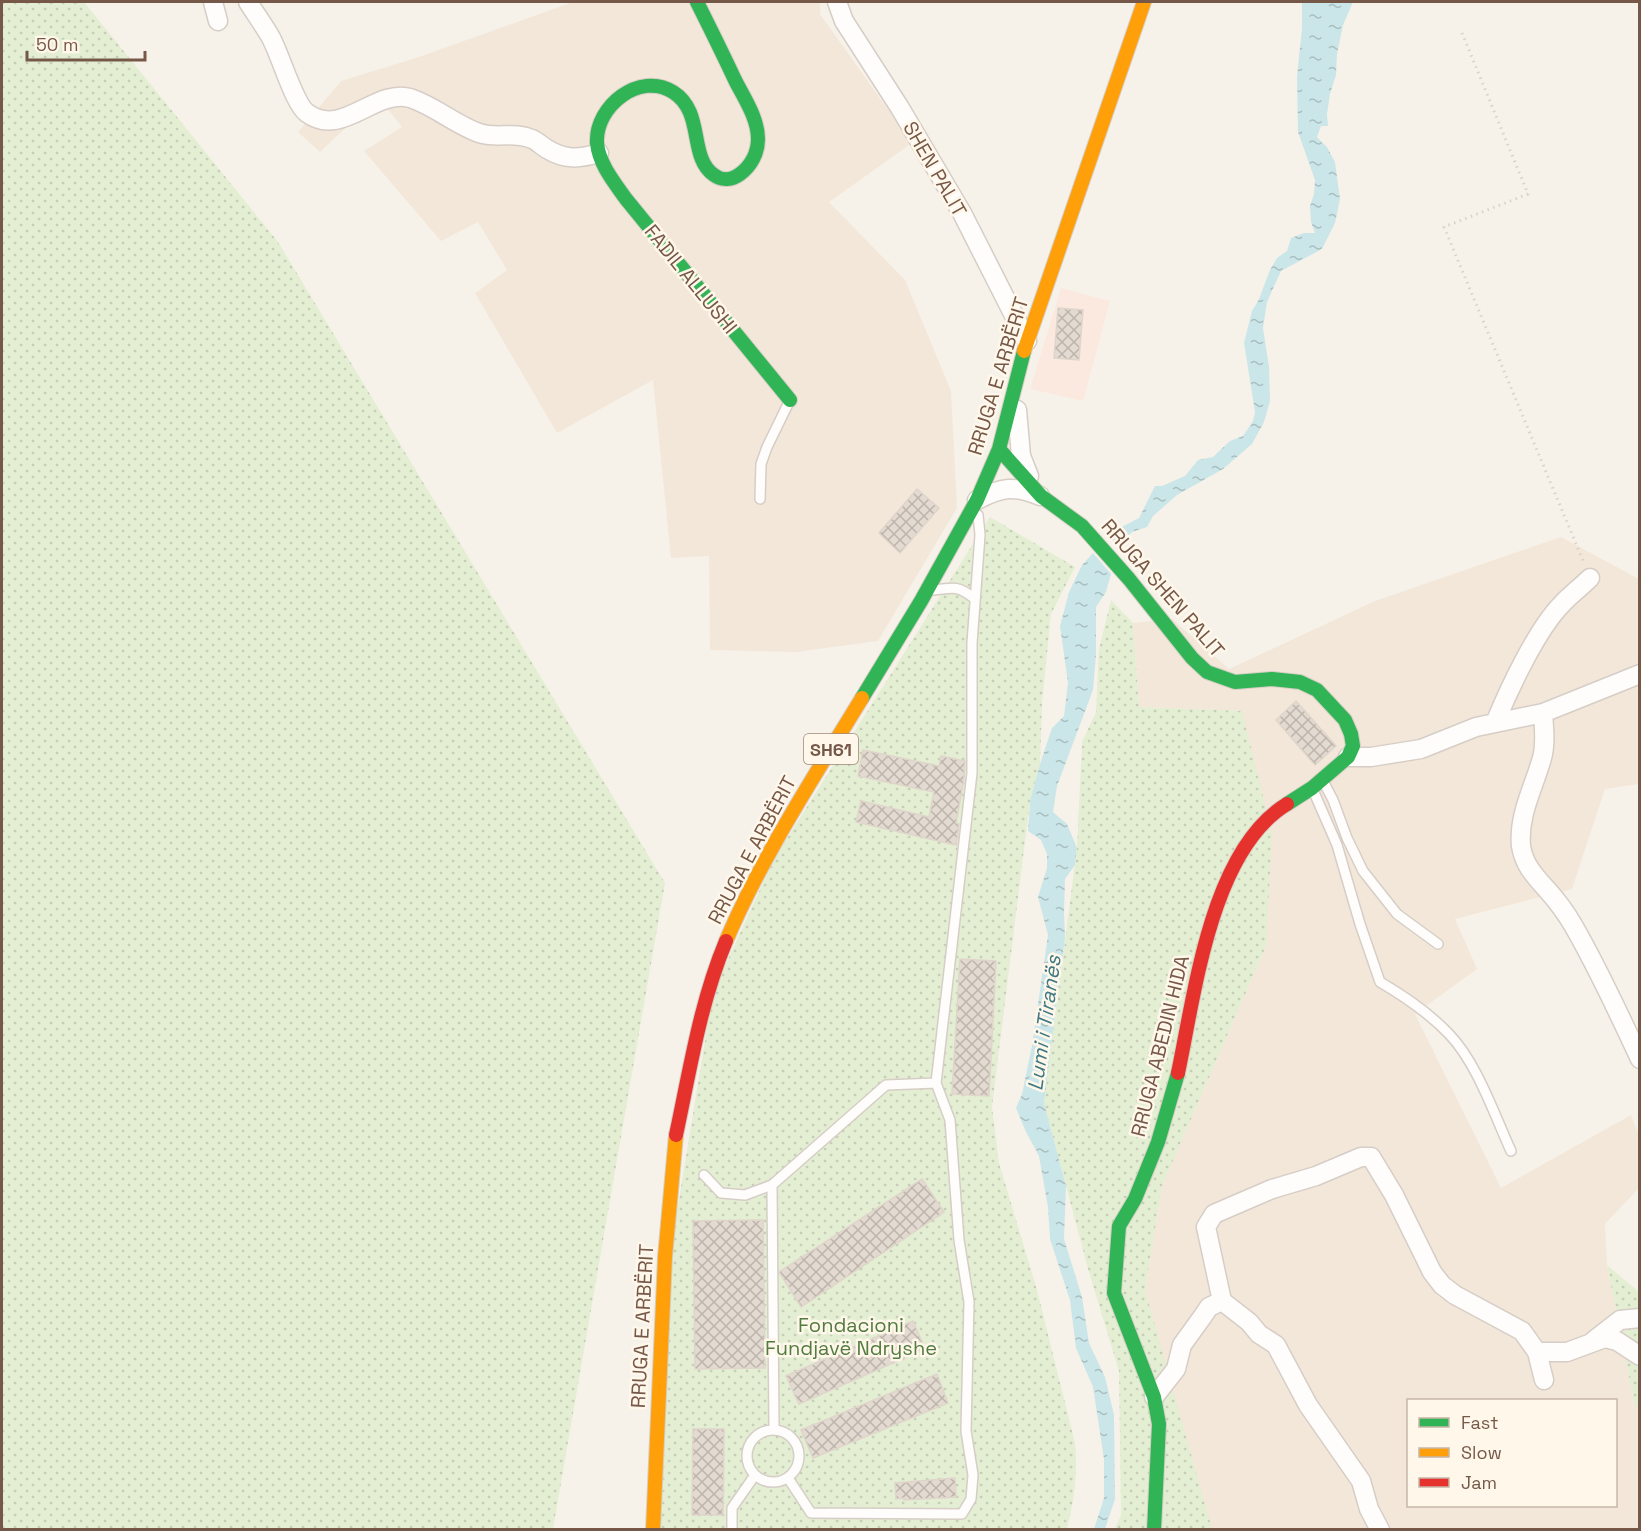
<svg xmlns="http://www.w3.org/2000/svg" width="1641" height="1531" viewBox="0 0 1641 1531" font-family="'Space Grotesk',sans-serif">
  <defs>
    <pattern id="grass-dots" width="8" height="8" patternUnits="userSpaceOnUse" patternTransform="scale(1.5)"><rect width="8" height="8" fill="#e3eed3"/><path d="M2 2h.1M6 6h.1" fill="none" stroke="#c6ceb7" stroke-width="1.8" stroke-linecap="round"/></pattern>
    <pattern id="water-ripples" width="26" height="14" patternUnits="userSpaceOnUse" patternTransform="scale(1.5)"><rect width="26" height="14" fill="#cae6e8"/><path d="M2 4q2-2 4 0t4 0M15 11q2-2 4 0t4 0" fill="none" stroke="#a9bdbe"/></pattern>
    <pattern id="building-cross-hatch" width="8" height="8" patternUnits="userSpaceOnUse" patternTransform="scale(1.5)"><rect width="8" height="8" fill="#e3dad1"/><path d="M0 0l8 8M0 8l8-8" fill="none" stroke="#bdb4ac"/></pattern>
  </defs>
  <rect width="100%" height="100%" fill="#f7f2e9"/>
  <!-- residential -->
  <path fill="#f3e7d9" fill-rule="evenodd" d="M 573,2 L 820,2 L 820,14 L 912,143 L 829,202 L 905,280 L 951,391 L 957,508 L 878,641 L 796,652 L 710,650 L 709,556 L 671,558 L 653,380 L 557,433 L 475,293 L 507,270 L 478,222 L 441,241 L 364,151 L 402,127 L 386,107 L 353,121 L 320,152 L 298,132 L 341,81 L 419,57 Z
    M 1561,537 L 1639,579 L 1639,784 L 1605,789 L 1572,889 L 1455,919 L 1477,969 L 1415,1014 L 1501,1188 L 1631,1115 L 1639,1135 L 1639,1188 L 1605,1224 L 1607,1265 L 1634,1402 L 1639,1409 L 1639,1529 L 1211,1529 L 1177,1417 L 1145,1290 L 1162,1186 L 1266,946 L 1242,711 L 1139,707 L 1133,623 L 1172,619 L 1229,669 L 1375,601 ZM 1408,1400 L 1616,1400 L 1616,1506 L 1408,1506 Z"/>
  <!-- commercial -->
  <path fill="#fbe9df" d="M 1061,288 L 1110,301 L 1083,401 L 1030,389 Z"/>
  <!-- grass -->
  <path fill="url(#grass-dots)" d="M 2,2 L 84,2 L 278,242 L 665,883 L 553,1529 L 2,1529 Z
    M 990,517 L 1075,567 L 1051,614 L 1042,703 L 1040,764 L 1030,801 L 992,1107 L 999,1163 L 1037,1290 L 1075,1443 C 1078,1473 1074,1500 1067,1529 L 646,1530 L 659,1321 L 713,992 L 774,859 Z
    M 1111,600 L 1133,623 L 1139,707 L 1242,711 L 1272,833 L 1266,946 L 1162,1186 L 1145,1290 L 1212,1529 L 1115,1529 L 1121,1515 L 1119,1371 L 1088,1269 L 1044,1103 L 1077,848 L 1082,742 L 1096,712 L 1099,649 Z
    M 1607,1265 L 1639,1292 L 1639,1409 L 1634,1402 Z"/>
  <!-- water -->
  <path fill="url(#water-ripples)" d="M 1302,2 L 1353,2 L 1343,25 L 1337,54 L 1336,75 L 1330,94 L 1327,114 L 1328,126 L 1321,126 L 1317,137 L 1327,147 L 1335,162 L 1340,199 L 1335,223 L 1322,249 L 1281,271 L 1267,302 L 1263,328 L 1269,367 L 1270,401 L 1264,422 L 1252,444 L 1223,469 L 1177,495 L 1153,516 L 1147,527 L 1132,532 L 1118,547 L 1108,534 L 1139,518 L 1155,486 L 1162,486 L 1185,476 L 1198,460 L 1213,457 L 1230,441 L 1243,436 L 1253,421 L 1255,412 L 1244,343 L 1252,311 L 1259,299 L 1270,270 L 1277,258 L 1287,251 L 1291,238 L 1304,233 L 1315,233 L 1311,222 L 1310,206 L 1314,194 L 1315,180 L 1298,132 L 1297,76 L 1302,29 Z
    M 1093,553 L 1111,574 L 1106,592 L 1096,607 L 1096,655 L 1093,690 L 1057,786 L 1053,812 L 1067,824 L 1077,848 L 1075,865 L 1065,879 L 1064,913 L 1065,938 L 1044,1103 L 1066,1186 L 1064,1239 L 1082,1297 L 1089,1343 L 1105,1377 L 1114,1415 L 1115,1499 L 1105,1529 L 1094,1529 L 1104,1498 L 1104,1459 L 1093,1387 L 1076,1348 L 1070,1300 L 1050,1239 L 1048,1207 L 1039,1156 L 1026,1132 L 1016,1108 L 1022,1094 L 1032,1046 L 1048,935 L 1038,897 L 1047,868 L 1047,854 L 1041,840 L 1028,831 L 1030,801 L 1040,764 L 1052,728 L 1064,716 L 1068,683 L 1060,626 L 1069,592 L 1082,565 Z"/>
  <!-- building -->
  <path fill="url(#building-cross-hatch)" stroke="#e0d5cb" stroke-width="1.5" d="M 1058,308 L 1083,310 L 1079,360 L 1054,358 Z
    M 917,489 L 939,508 L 900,553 L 879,533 Z
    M 1296,701 L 1336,746 L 1315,765 L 1276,720 Z
    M 863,750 L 939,766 L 941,756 L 965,761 L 964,779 L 956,823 L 959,824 L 956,845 L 856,822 L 861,801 L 929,817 L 934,792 L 858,776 Z
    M 960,959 L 996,961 L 989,1096 L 952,1094 Z
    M 922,1179 L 944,1212 L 801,1307 L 779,1272 Z
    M 763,1220 L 765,1368 L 695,1369 L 693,1221 Z
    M 913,1321 L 925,1349 L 799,1404 L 786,1376 Z
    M 937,1374 L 948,1403 L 813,1458 L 801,1430 Z
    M 693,1429 L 724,1429 L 723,1515 L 692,1515 Z
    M 955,1478 L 956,1497 L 904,1500 L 904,1498 L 896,1499 L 895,1483 Z"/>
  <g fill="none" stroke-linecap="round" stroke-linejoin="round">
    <defs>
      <path id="lane" d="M 760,499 L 761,464 L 767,447 L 789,402
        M 934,590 C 954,587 959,586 975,599
        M 1323,781 L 1333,800 L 1347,838 L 1363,871 L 1397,914 L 1438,944
        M 1313,790 L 1337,845 L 1360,924 L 1380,982 C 1404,996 1429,1013 1449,1034 C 1477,1063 1494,1114 1511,1151
        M 704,1175 L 721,1193 L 745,1195 L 772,1185 L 886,1085 L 936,1083 L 972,773 L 972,643 L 980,535 L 978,515
        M 772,1185 L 774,1429
        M747 1456a26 26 0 1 1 52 0a26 26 0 1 1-52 0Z
        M 788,1478 L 811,1513 L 962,1514 L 971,1499 L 973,1475 L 966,1431 L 969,1302 L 959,1240 L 950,1120 L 936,1083
        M 732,1530 L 732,1508 L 755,1475"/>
      <path id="street" d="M 213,2 L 218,21
        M 248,2 C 255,13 263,24 270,36 C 280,53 294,104 307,113 C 342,139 375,88 410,98 C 435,106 454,124 479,133 C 497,139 514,131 532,139 C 537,141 542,146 547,149 C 565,160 579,159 599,153
        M 837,2 L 844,21 L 900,108 L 962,213 L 1027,341
        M 1017,410 L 1021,456 L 1029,476
        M 977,500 C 1001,487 1015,485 1040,496
        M 1543,713 C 1544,728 1546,744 1542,758 C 1534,787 1518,815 1521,846 C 1524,866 1536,877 1549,892 C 1558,902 1566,913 1573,925 C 1598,968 1619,1014 1640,1059
        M 1495,723 C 1509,689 1537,629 1562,604 C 1570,595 1581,587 1590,578
        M 1348,757 L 1371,757 L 1421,749 L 1476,727 L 1543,713 L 1640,674
        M 1222,1301 L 1206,1227 L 1214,1214 L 1272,1189 L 1316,1176 L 1361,1157 L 1371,1157 L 1394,1195 L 1432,1272 L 1442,1285 L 1455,1295 L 1522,1331 L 1537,1352 L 1544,1380
        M 1593,1341 L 1620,1320 L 1640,1318
        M 1537,1352 L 1567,1352 L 1605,1338 L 1617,1341 L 1640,1356
        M 1154,1397 L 1176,1369 L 1182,1345 L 1203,1316 L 1209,1307 L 1222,1301 L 1249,1322 L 1259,1334 L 1276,1345 L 1308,1405 L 1361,1481 L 1369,1509 L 1380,1530"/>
      <path id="fast" d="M 697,2 C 710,28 723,54 735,80 C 744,98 758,118 758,139 C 758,153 751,166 740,174 C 732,180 722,181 714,175 C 688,157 705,112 673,92 C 640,71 595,106 597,143 C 599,164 614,182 626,199 L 790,400
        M 999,449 L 1041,496 L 1082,526 L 1129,579 L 1192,658 L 1207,672 L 1235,682 L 1272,679 L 1300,682 L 1317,690 L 1345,720 L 1351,734 L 1353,746 L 1348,757 L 1312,788 L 1287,804
        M 862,698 L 921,601 L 977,500 L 999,449 L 1024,351
        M 1154,1530 L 1159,1424 L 1154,1397 L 1114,1293 L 1119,1226 L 1135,1199 L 1158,1142 L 1178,1073"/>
      <path id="slow" d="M 1024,351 L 1144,2
        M 726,941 C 762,856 814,777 862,698
        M 653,1530 L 665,1257 L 676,1135"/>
      <path id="jam" d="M 1178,1073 C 1195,993 1211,850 1287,804
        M 676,1135 C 690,1070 700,1003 726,941"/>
    </defs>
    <!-- lane casing -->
    <use href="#lane" stroke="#d6cec6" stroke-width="12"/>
    <!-- street casing -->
    <use href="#street" stroke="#d6cec6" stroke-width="21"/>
    <!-- fast casing -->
    <use href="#fast" stroke="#d6cec6" stroke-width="16"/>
    <!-- slow casing -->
    <use href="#slow" stroke="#d6cec6" stroke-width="16"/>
    <!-- jam casing -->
    <use href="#jam" stroke="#d6cec6" stroke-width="16"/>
    <!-- path -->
    <path stroke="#dad2cc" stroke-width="3" stroke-dasharray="1.5 4.5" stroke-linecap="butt" d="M 1462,33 L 1528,194 L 1444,227 L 1584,563"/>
    <!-- lane -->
    <use href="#lane" stroke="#fefdfc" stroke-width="9"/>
    <!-- street -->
    <use href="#street" stroke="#fefdfc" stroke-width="18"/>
    <!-- fast -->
    <use href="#fast" stroke="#30b455" stroke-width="14"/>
    <!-- slow -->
    <use href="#slow" stroke="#ff9f0a" stroke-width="14"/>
    <!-- jam -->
    <use href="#jam" stroke="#e5322d" stroke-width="14"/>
  </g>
  <g text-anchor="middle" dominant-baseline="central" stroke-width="5" stroke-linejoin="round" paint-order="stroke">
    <!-- shield labels -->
    <rect fill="#fff7ea" stroke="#9f8879" stroke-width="1.5" x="804" y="734" width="54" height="30" rx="4.5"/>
    <g font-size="18" font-weight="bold" fill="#765848">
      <text x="831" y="749">SH61</text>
    </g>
    <!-- street labels -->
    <g font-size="20" fill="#765848" stroke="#fff7ea">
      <text transform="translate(935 169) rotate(60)">SHEN PALIT</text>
      <text transform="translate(691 279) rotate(51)">FADIL ALLUSHI</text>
      <text transform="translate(998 376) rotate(-73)">RRUGA E ARBËRIT</text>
      <text transform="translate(1163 588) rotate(49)">RRUGA SHEN PALIT</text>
      <text transform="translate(752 850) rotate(-62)">RRUGA E ARBËRIT</text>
      <text transform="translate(1160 1046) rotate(-76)">RRUGA ABEDIN HIDA</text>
      <text transform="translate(642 1326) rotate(-87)">RRUGA E ARBËRIT</text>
    </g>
    <!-- park labels -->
    <g font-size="20" fill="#527c40" stroke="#fff7ea">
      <text x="851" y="1325">Fondacioni<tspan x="851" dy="23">Fundjavë Ndryshe</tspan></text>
    </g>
    <!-- water labels -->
    <g font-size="21" font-style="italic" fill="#3e7883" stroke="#fff7ea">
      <text transform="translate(1044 1023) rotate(-82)">Lumi i Tiranës</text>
    </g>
  </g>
  <!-- border -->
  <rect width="1641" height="1531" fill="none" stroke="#765848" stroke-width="6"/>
  <!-- legend -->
  <rect x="1407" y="1399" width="210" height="108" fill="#fff7ea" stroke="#c8b7a9" stroke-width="1.5"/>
  <rect x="1419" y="1418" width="30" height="9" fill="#30b455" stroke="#c8b7a9" stroke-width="1.5"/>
  <text x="1461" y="1429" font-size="18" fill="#765848">Fast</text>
  <rect x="1419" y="1448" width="30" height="9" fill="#ff9f0a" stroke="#c8b7a9" stroke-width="1.5"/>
  <text x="1461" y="1459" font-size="18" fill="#765848">Slow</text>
  <rect x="1419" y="1478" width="30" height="9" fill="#e5322d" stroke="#c8b7a9" stroke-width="1.5"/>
  <text x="1461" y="1489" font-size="18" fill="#765848">Jam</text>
  <!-- scale -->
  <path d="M27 51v9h118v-9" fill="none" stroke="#765848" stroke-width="3"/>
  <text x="36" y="51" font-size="18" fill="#765848" stroke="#fff7ea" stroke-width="4.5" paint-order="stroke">50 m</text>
</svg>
